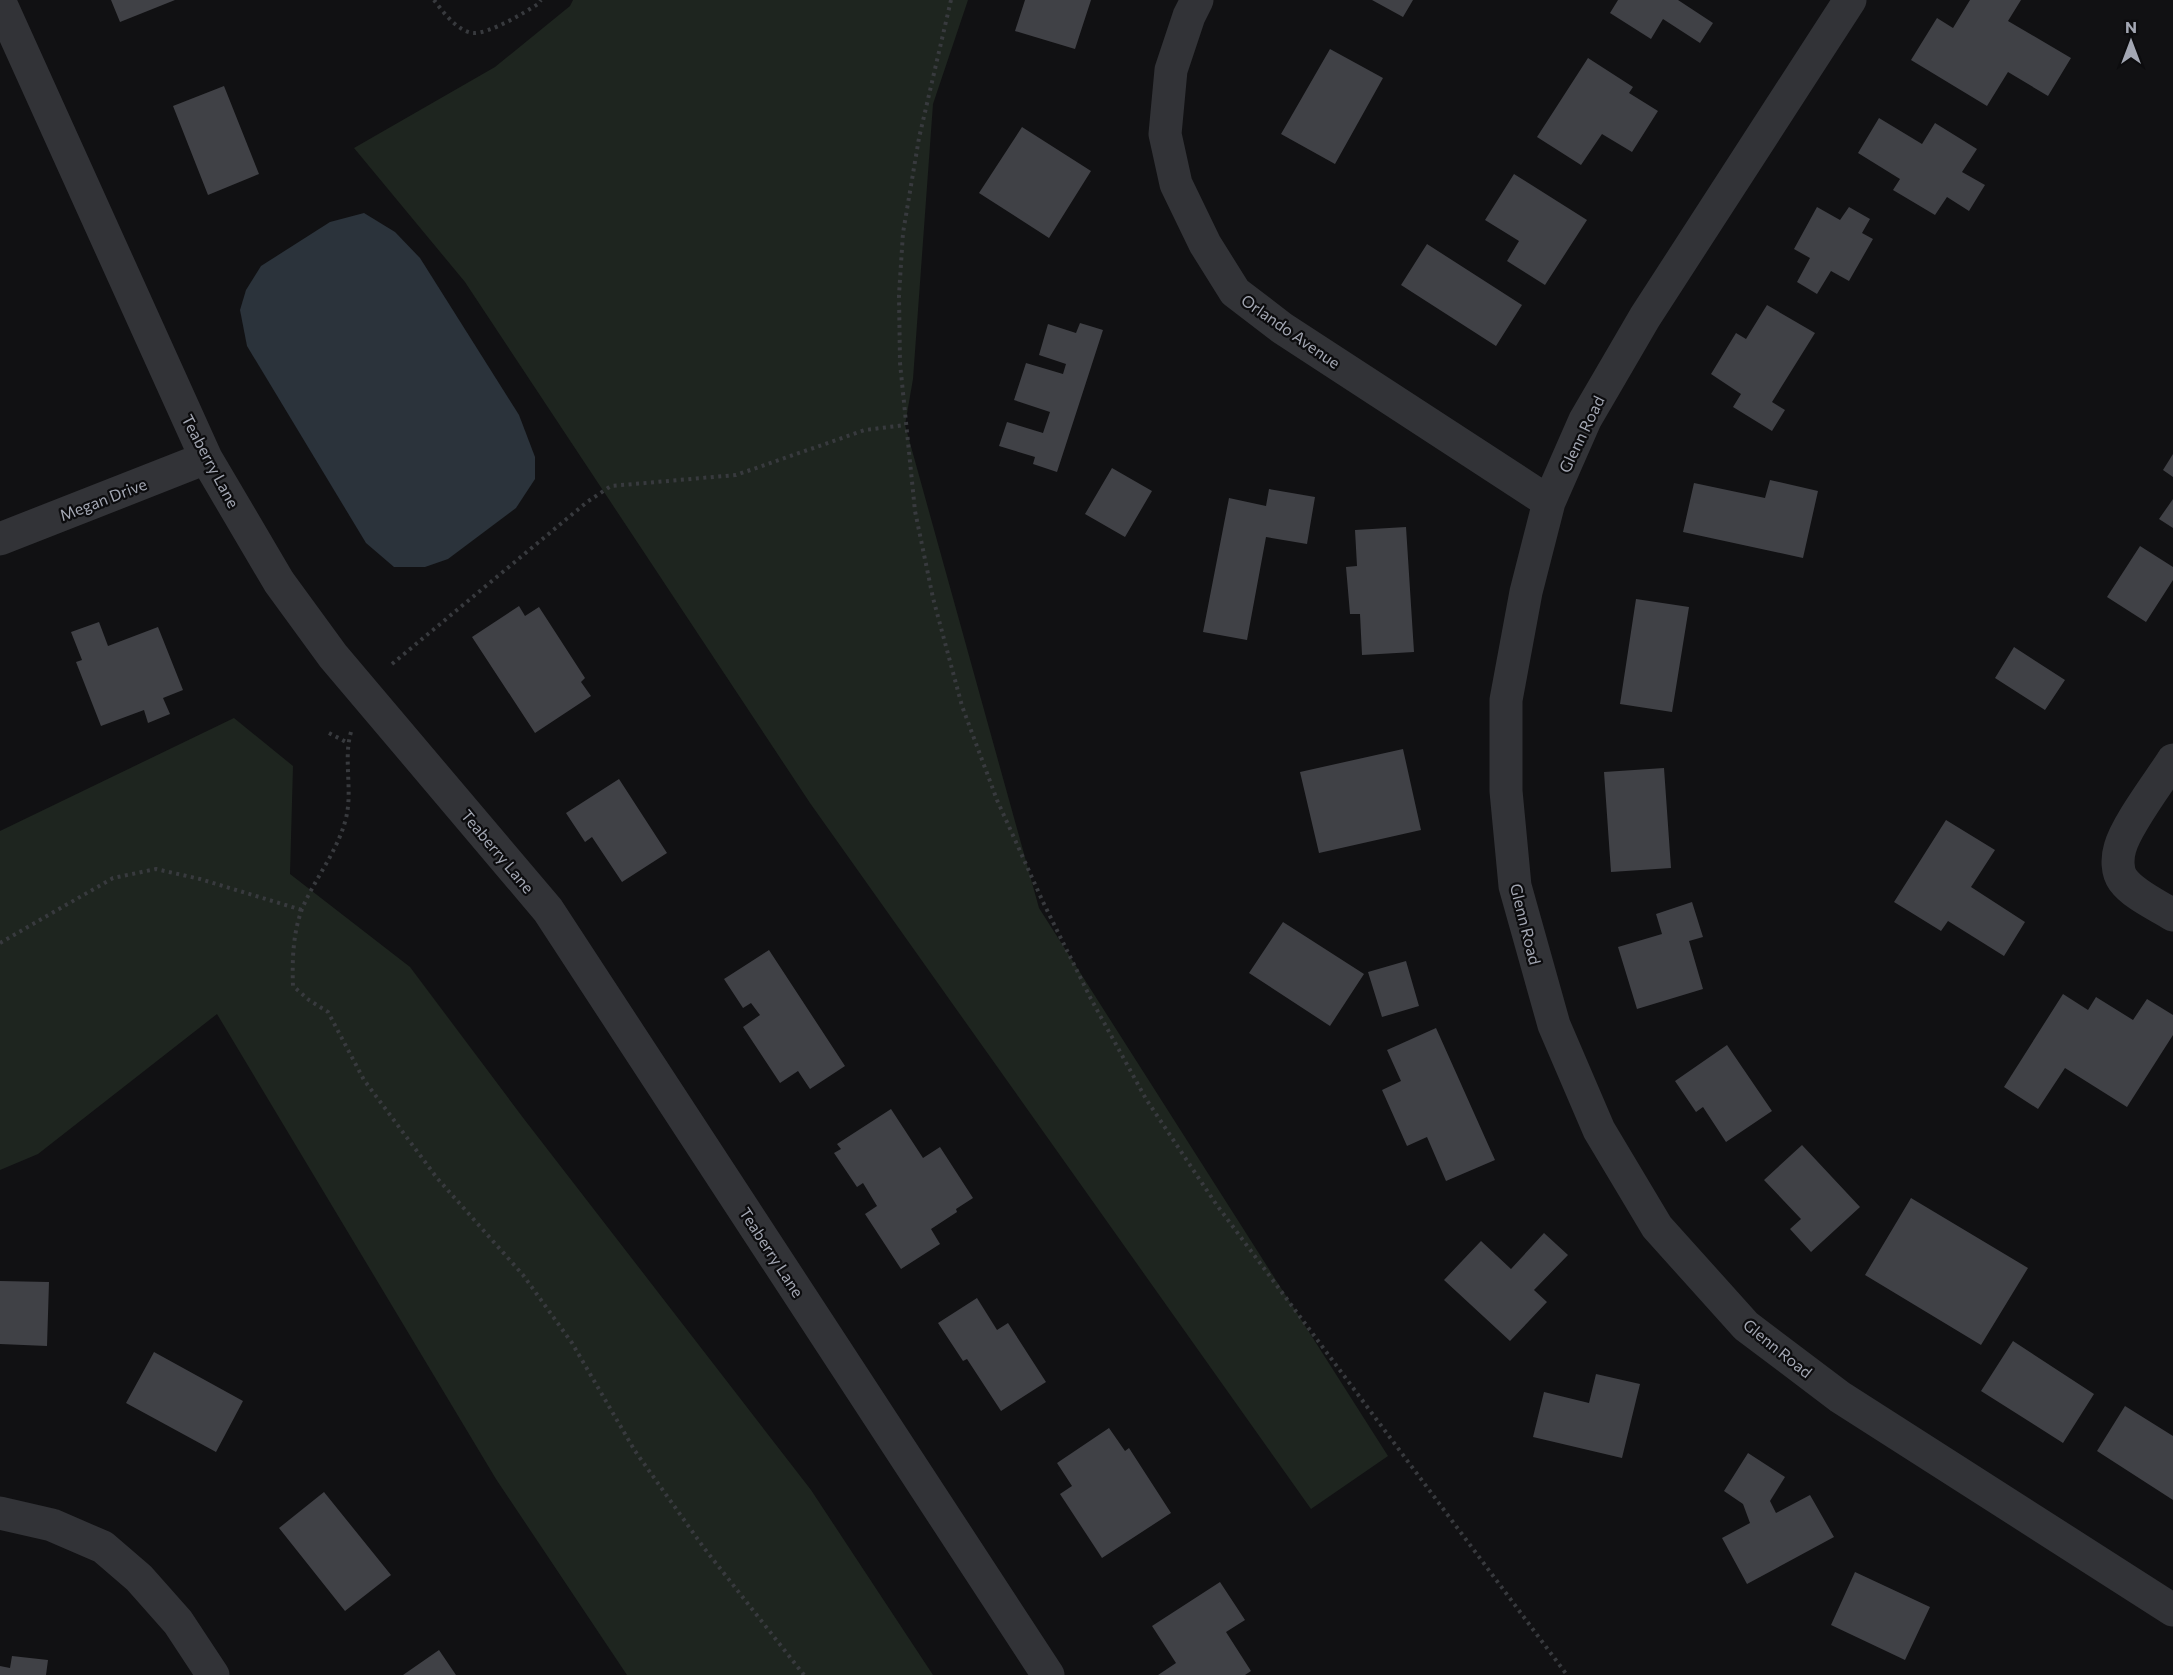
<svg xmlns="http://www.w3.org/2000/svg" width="2173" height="1675" viewBox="0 0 2173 1675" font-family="Commissioner,sans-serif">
  <rect width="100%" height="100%" fill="#111113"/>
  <!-- green -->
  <path fill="#1e251f" d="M 573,0 L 968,0 L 933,104 L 913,379 L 905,425 L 1039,908 L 1388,1456 L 1311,1509 L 810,803 L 465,282 L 354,148 L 495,67 L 570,6 Z
    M 234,718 L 293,766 L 290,874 L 410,967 L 524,1119 L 811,1490 L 933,1675 L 627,1675 L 496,1479 L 217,1014 L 38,1154 L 0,1170 L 0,831 Z"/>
  <!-- water -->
  <path fill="#2b333b" d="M 364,213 L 395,232 L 420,258 L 519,415 L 535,457 L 535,479 L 516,508 L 448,559 L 425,567 L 394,567 L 366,543 L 247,346 L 240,310 L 246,290 L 261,266 L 330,222 Z"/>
  <!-- building -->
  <path fill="#404146" d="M 111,0 L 175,0 L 120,22 Z
    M 1025,0 L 1091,0 L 1075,49 L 1015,31 Z
    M 1372,0 L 1413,0 L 1403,17 Z
    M 1618,0 L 1678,0 L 1713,23 L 1700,43 L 1663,19 L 1651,39 L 1610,13 Z
    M 1970,0 L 2021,0 L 2008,21 L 2071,58 L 2048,96 L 2008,72 L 1987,106 L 1911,60 L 1937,18 L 1953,28 Z
    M 1330,49 L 1383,78 L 1335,164 L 1281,134 Z
    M 1588,58 L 1633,87 L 1629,93 L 1658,111 L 1632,152 L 1602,134 L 1581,165 L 1537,137 Z
    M 224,86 L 259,174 L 208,195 L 173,106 Z
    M 1879,118 L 1922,144 L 1935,123 L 1977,149 L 1962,172 L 1985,185 L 1969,211 L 1947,197 L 1935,215 L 1893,190 L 1900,179 L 1858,153 Z
    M 1022,127 L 1091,171 L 1049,238 L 979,193 Z
    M 1514,174 L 1587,220 L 1545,285 L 1507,261 L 1519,241 L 1485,220 Z
    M 1817,207 L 1840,220 L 1849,207 L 1870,219 L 1862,233 L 1873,239 L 1849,281 L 1831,271 L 1817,294 L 1797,282 L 1810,258 L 1794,249 Z
    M 1427,244 L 1522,305 L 1496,346 L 1401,285 Z
    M 1767,305 L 1815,333 L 1772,402 L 1785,410 L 1772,431 L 1733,407 L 1741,394 L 1711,374 L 1736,333 L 1746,339 Z
    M 1080,323 L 1103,330 L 1057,472 L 1033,464 L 1035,457 L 999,446 L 1007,422 L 1043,433 L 1050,412 L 1014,400 L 1026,363 L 1063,374 L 1066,364 L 1039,355 L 1048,324 L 1076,333 Z
    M 2173,454 L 2173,477 L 2163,470 Z
    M 1112,468 L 1152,491 L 1125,537 L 1085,514 Z
    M 1770,480 L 1818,491 L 1803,558 L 1683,532 L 1694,483 L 1765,498 Z
    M 1269,489 L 1315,497 L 1307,544 L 1266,537 L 1247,640 L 1203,632 L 1229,498 L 1266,506 Z
    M 2173,499 L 2173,528 L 2159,519 Z
    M 1406,527 L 1414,652 L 1362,655 L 1360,614 L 1350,614 L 1346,567 L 1357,566 L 1355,530 Z
    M 2140,546 L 2173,567 L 2173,580 L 2146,622 L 2107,597 Z
    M 1636,599 L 1689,607 L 1672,712 L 1620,704 Z
    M 519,606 L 525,616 L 539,607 L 585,678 L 581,682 L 591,696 L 535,733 L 472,637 Z
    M 99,622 L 108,646 L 158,627 L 183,690 L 163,698 L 170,714 L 148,723 L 144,710 L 101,726 L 76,662 L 82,660 L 71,632 Z
    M 2014,647 L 2065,680 L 2045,710 L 1995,678 Z
    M 1403,749 L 1421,830 L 1319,853 L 1300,772 Z
    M 1664,768 L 1671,868 L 1611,872 L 1604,772 Z
    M 619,779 L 667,853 L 622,882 L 592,837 L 585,842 L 566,813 Z
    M 1946,820 L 1995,850 L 1971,887 L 2025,922 L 2004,956 L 1948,921 L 1941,931 L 1894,902 Z
    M 1692,902 L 1703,937 L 1689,941 L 1703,989 L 1637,1009 L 1618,947 L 1662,934 L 1656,914 Z
    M 1283,922 L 1364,974 L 1330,1026 L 1249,973 Z
    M 769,950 L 845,1066 L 810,1089 L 798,1071 L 780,1083 L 743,1027 L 760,1015 L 751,1003 L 743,1008 L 724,979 Z
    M 1406,961 L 1419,1006 L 1382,1017 L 1368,972 Z
    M 2063,994 L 2088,1010 L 2096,997 L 2133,1020 L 2147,999 L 2173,1015 L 2173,1035 L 2127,1107 L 2065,1068 L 2038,1109 L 2004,1087 Z
    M 1436,1028 L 1495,1160 L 1446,1181 L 1427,1137 L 1407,1146 L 1382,1090 L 1401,1081 L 1387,1050 Z
    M 1727,1045 L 1772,1111 L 1726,1142 L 1703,1107 L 1696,1112 L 1675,1081 Z
    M 891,1109 L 923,1158 L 940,1147 L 973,1198 L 956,1209 L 957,1212 L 931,1229 L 940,1244 L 901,1269 L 865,1214 L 877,1206 L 863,1183 L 857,1187 L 834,1153 L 841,1149 L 837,1144 Z
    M 1802,1145 L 1860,1207 L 1811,1252 L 1790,1229 L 1801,1219 L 1764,1180 Z
    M 1911,1198 L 2028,1268 L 1981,1345 L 1865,1275 Z
    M 1544,1233 L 1568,1255 L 1534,1290 L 1547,1302 L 1510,1341 L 1444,1280 L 1481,1241 L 1511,1269 Z
    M 0,1281 L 49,1282 L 47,1346 L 0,1344 Z
    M 977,1298 L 997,1330 L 1008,1323 L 1046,1382 L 1001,1411 L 967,1359 L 963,1361 L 938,1323 Z
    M 2013,1341 L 2094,1394 L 2063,1443 L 1981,1391 Z
    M 154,1352 L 243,1401 L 216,1452 L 126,1403 Z
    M 1596,1374 L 1640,1384 L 1622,1458 L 1533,1437 L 1544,1392 L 1589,1403 Z
    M 2125,1406 L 2173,1436 L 2173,1500 L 2097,1451 Z
    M 1109,1428 L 1125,1451 L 1129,1448 L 1171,1513 L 1102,1558 L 1060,1494 L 1072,1486 L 1057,1463 Z
    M 1748,1453 L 1785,1477 L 1770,1501 L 1776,1513 L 1810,1495 L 1834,1537 L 1747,1584 L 1722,1538 L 1750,1523 L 1743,1504 L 1724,1491 Z
    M 324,1492 L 391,1575 L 345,1611 L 279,1528 Z
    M 1855,1572 L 1930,1607 L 1905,1660 L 1831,1625 Z
    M 1220,1582 L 1245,1620 L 1226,1632 L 1251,1671 L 1245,1675 L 1158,1675 L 1176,1663 L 1152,1626 Z
    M 439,1650 L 456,1675 L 403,1675 Z
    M 12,1656 L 48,1660 L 46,1675 L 0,1675 L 0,1666 L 10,1668 Z"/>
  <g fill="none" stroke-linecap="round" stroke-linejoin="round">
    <!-- path -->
    <path stroke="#383a3e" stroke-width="4" stroke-dasharray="3 4.5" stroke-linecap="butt" d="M 434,0 C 443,12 457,31 473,33 C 489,34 524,13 538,4 L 541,0
      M 951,0 L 919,138 L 903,233 L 899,295 L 900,363 L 915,511 L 933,598 L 962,706 L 997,800 L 1043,902 L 1091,999 L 1146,1099 L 1216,1204 L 1567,1675
      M 392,664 L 587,502 L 611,486 L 736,475 L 865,430 L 905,425
      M 351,732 C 343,759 353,790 346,818 C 338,851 315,878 302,909 C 293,933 292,960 293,986 L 309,1000 L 328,1012 L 364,1080 L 437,1178 L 523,1275 L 572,1343 L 635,1451 L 704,1548 L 804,1675
      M 329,733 L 348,743
      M 0,943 L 113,878 L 156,869 L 200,879 L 302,910"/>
    <!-- minor -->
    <path stroke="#323337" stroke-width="33" d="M 1197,0 L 1189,16 L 1171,70 L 1165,134 L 1176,184 L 1205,244 L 1235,292 L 1282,328 L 1549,502
      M 1850,0 L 1645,317 L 1585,420 L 1549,502 L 1526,592 L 1506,700 L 1506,791 L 1515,886 L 1554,1025 L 1599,1130 L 1657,1227 L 1746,1326 L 1840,1397 L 2173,1610
      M 0,2 L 206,458 L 279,582 L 333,656 L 548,910 L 1048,1675
      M 0,539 L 206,458
      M 2173,760 C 2159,782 2126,825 2120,848 C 2117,858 2117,872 2123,880 C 2134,895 2157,905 2173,915
      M 0,1513 L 52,1525 L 103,1547 L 139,1578 L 178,1622 L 213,1675"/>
  </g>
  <g text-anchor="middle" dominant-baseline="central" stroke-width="4.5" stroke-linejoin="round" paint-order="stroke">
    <!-- street labels -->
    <g font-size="16" fill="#a3a7b3" stroke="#0c0c0e">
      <text transform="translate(1291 331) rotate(35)">Orlando Avenue</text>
      <text transform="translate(1581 434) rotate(-64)">Glenn Road</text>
      <text transform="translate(211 461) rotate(62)">Teaberry Lane</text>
      <text transform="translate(103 499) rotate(-21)">Megan Drive</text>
      <text transform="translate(498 851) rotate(50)">Teaberry Lane</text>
      <text transform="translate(1526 924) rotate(76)">Glenn Road</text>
      <text transform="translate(772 1252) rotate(57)">Teaberry Lane</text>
      <text transform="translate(1778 1348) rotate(39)">Glenn Road</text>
    </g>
  </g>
  <!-- north arrow -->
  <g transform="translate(2131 42)" stroke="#0c0c0e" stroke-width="4.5" paint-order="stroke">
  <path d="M0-4.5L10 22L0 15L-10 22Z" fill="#a3a7b3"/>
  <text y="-9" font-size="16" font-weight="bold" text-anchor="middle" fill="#a3a7b3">N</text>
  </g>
</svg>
